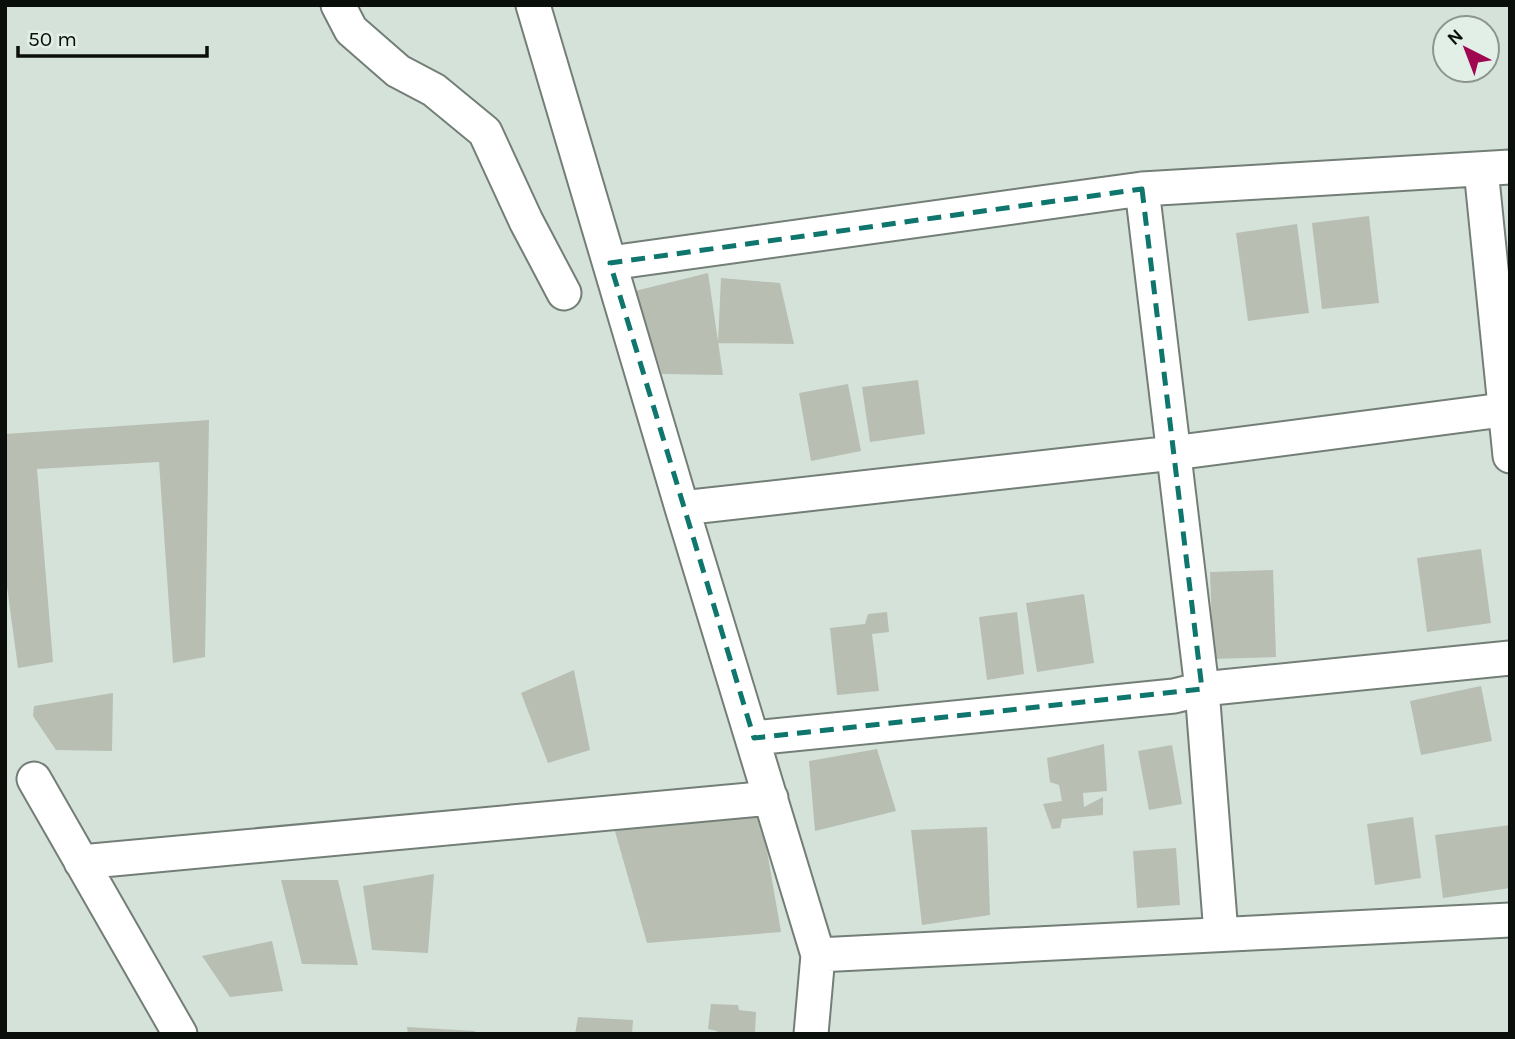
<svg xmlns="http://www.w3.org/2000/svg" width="1515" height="1039" viewBox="0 0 1515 1039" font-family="Karla,sans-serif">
  <rect width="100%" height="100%" fill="#d5e2da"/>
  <!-- building -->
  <path fill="#b8beb2" d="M 1369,216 L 1379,303 L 1322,309 L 1312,223 Z
    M 1297,224 L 1309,313 L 1248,321 L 1236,233 Z
    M 708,273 L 723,375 L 662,374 L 635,291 Z
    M 721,278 L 780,283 L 794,344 L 718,343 Z
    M 918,380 L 925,434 L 870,442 L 862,387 Z
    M 848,384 L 861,451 L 811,461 L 799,393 Z
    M 209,420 L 205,657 L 173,663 L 159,462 L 37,469 L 53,662 L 18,668 L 5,572 L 5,434 Z
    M 1481,549 L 1491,623 L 1427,632 L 1417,558 Z
    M 1273,570 L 1276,657 L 1213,659 L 1210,572 Z
    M 1084,594 L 1094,663 L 1037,672 L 1026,603 Z
    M 887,612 L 889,632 L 872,634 L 879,691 L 837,695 L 830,628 L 865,624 L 868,614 Z
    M 1017,612 L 1024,674 L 987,680 L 979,617 Z
    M 574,670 L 590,750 L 548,763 L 521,693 Z
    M 1481,686 L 1492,741 L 1421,755 L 1410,701 Z
    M 113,693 L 112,751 L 56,750 L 33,716 L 34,706 Z
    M 1104,744 L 1107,791 L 1083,793 L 1084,807 L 1103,797 L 1103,815 L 1062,819 L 1060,828 L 1052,829 L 1043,804 L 1062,801 L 1059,785 L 1050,782 L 1047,758 Z
    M 1172,745 L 1182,804 L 1149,810 L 1138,751 Z
    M 877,749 L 896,811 L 815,831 L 809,761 Z
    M 761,816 L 781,932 L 647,943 L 614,828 Z
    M 1413,817 L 1421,878 L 1375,885 L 1367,824 Z
    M 1510,825 L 1510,888 L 1443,898 L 1435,835 Z
    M 987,827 L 990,915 L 922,925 L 911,830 Z
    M 1176,848 L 1180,905 L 1137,908 L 1133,851 Z
    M 434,874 L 428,953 L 372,950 L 363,886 Z
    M 281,880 L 338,880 L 358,965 L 302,964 Z
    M 272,941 L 283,991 L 230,997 L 202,956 Z
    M 711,1004 L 738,1005 L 739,1010 L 756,1012 L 755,1034 L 716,1034 L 717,1031 L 708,1029 Z
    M 578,1017 L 633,1020 L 632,1034 L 575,1034 Z
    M 407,1027 L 475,1031 L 475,1034 L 408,1034 Z"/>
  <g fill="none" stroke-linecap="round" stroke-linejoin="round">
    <defs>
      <path id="minor" d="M 338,5 L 351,30 L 398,71 L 434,90 L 485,132 L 526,221 L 564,293
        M 533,5 L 682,508 L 818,955 L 811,1034
        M 1481,169 L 1510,456
        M 1142,189 L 1202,689 L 1221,934
        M 610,263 L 1142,189 L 1510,167
        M 682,508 L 1173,453 L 1510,409
        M 754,738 L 1174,696 L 1202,689 L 1510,658
        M 34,779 L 180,1034
        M 81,862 L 771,798
        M 818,955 L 1510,920"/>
    </defs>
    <!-- minor casing -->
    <use href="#minor" stroke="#737e77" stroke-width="37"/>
    <!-- minor -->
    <use href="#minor" stroke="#fff" stroke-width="33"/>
  </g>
  <!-- marked area -->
  <path fill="none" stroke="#0f766e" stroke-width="5" stroke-dasharray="14 9" stroke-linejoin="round" d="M 1142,189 L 1202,689 L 754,738 L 610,263 Z"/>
  <!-- border -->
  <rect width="1515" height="1039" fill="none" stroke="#0b0f0c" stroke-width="14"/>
  <!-- north arrow -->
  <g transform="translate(1466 49) rotate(318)"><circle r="33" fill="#e2efe7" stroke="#8c958f" stroke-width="2"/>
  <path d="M0-5L12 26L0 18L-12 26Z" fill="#9f0850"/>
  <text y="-10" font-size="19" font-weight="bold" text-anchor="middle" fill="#0b0f0c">N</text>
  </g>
  <!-- scale -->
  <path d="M18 46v10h189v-10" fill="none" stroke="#0b0f0c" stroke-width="3.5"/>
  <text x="28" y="46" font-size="21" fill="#0b0f0c" stroke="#e2efe7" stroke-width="5" paint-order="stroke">50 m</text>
</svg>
